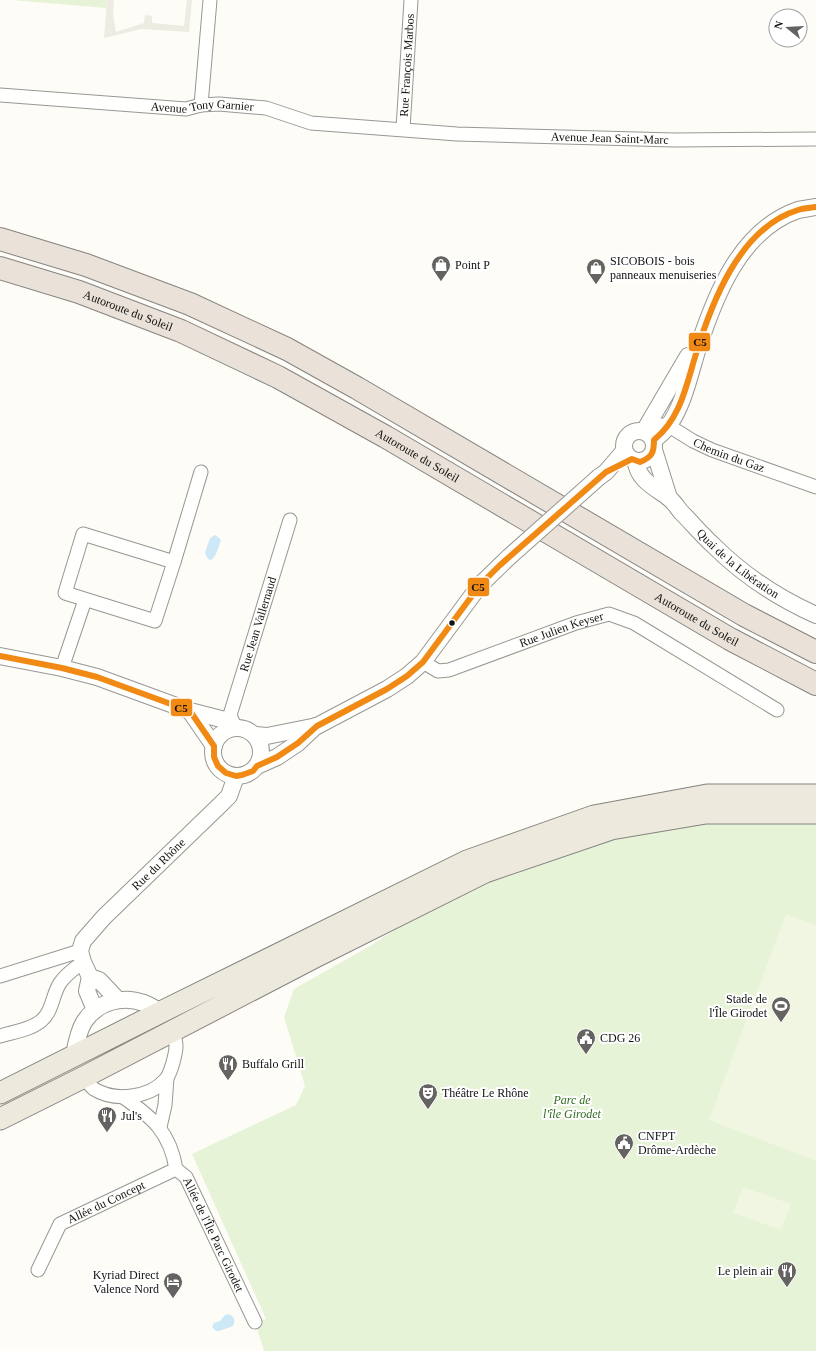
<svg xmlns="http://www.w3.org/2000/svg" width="816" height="1351" viewBox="0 0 816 1351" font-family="Georgia,serif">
  <rect width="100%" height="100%" fill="#fdfcf7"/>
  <!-- green -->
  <path fill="#e7f3d7" d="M 11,0 L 107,0 L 106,8 Z
    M 816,813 L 816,1351 L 264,1351 L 255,1322 L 266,1319 L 192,1154 L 296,1105 L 305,1086 L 284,1017 L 294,989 L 370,946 L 485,872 L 611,829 Z"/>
  <!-- pitch -->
  <path fill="#f0f6e1" d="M 786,914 L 816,925 L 816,1161 L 709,1120 Z
    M 743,1187 L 791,1204 L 781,1230 L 733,1213 Z"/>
  <!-- plaza -->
  <path fill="#edebe2" d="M 107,0 L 114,0 L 113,15 L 116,32 L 144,23 L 145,15 L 152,16 L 152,23 L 184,26 L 187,0 L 192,0 L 189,32 L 142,29 L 104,38 Z"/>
  <!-- water -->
  <path fill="#cde8f7" d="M 215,535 L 218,537 L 221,540 C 219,546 212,572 205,553 L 210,538 Z
    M 228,1314 C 234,1316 236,1320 233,1326 L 219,1331 L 216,1331 L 212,1327 L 214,1323 L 220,1321 L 225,1315 Z"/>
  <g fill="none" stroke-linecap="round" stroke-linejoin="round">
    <defs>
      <g id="minor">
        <path id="s1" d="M 0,95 L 186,109 L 201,105 L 219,104 L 266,108 L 311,123 L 457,134 L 674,140 L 816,139"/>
        <path d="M 201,105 L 210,0"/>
        <path id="s2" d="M 403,129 L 411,0"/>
        <path id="s3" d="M 644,431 L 662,425 L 669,426 L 693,441 L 712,450 L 816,487"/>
        <path d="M 83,534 L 174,562 L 155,621 L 65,593 Z"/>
        <path d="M 174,562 L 201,472"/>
        <path id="s4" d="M 423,662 L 438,671 L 449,670 L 576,623 L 609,614 L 634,623 L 777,710"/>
        <path d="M 62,668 L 85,600"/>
        <path id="s5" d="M 235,727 L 230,715 L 290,520"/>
        <path d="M 0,976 L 80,951"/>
        <path d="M 0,1036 C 13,1032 30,1030 41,1021 C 53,1011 52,995 60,983 C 66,974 75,968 83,962"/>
        <path d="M 84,1077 C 87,1081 90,1086 94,1089 C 115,1102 150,1098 166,1079 C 171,1073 176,1053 176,1046 C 176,1041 174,1036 173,1031"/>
        <path id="s6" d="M 123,1097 C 152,1117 170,1132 176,1169 L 186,1177 L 255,1322"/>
        <path d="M 160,1127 L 165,1105 L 167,1078"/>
        <path id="s7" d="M 38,1270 L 60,1224 L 176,1169"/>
      </g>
      <g id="tertiary">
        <circle cx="639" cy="446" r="15"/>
        <path d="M 644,431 L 688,356"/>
        <path d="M 654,440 C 659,436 665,431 669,425 C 684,404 690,373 698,348 C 715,296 740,230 798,210 C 804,209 810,208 816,207"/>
        <path d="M 654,450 L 669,498"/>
        <path id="s8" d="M 636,461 C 637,480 656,488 669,498 C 674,502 677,507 681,512 C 692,523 702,535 713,545 C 742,574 778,598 816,615"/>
        <path d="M 599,477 L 606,472 L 624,451"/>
        <path d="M 0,656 L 62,668 L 97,677 L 190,711 L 225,720 L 235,727"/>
        <path d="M 190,711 L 214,746"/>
        <circle cx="237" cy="752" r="24"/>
        <path d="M 255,735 L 267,736 L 317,726 L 387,689 L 407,676 L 423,662 L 480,585 L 509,557"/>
        <path d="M 257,766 L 277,757 L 298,743 L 316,726"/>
        <path d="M 90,977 L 99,980 L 118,1000"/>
        <path id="s9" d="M 95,1010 L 87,991 L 90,977 L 83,962 L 80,951 L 83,941 L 104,917 L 221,804 L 229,796 L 236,776"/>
        <path d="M 74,1055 C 76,1044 78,1032 84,1022 C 97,1002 122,995 144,1003 C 150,1005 155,1009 161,1012"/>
      </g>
      <path id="primary" d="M 0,1093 L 161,1012 L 467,861 L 594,816 L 707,795 L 816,795
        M 0,1119 L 84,1077 L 315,957 L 485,872 L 611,829 L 706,813 L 816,813"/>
      <g id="motorway">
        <path d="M 0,239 L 86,265 L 190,304 L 287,349 L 357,388 L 744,615 L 816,652"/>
        <path id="s10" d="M 0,268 L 79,292 L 181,331 L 278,377 L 386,437 L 730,639 L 816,684"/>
      </g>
    </defs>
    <!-- minor casing -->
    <use href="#minor" stroke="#979795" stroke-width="15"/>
    <!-- tertiary casing -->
    <use href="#tertiary" stroke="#979795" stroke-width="18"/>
    <!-- primary casing -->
    <use href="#primary" stroke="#858482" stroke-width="23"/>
    <!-- motorway casing -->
    <use href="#motorway" stroke="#858482" stroke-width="24"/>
    <!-- minor -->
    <use href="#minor" stroke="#fffffe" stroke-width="13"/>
    <!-- tertiary -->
    <use href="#tertiary" stroke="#fffffe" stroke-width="16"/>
    <!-- primary -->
    <use href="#primary" stroke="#ede9dc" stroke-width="21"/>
    <!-- motorway -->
    <use href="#motorway" stroke="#eae1d8" stroke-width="22"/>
    <defs>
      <path id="tertiary-bridge" d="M 509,557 L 599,477"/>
    </defs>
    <!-- tertiary-bridge casing -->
    <use href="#tertiary-bridge" stroke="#979795" stroke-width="18" stroke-linecap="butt"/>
    <!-- tertiary-bridge -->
    <use href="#tertiary-bridge" stroke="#fffffe" stroke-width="16"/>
    <defs>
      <path id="bus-1" d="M 0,656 L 62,668 L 97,677 L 190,711 L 214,746 L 214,757 L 218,766 L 226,773 L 236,776 L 242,775 L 253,771 L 257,766 L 277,757 L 298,743 L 317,726 L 387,689 L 407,676 L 423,662 L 480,585 L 499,566 L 606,472 L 632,459 L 640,462 C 652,457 654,453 654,440 C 680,419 686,387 695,357 C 711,304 739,228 798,210 C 804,208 810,208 816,207"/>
    </defs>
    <!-- bus-1 casing -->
    <use href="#bus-1" stroke="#fff" stroke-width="9"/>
    <!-- bus-1 -->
    <use href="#bus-1" stroke="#f18a14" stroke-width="6"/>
  </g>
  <!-- icons -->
  <defs>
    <symbol id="shop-pin" viewBox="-11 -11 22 30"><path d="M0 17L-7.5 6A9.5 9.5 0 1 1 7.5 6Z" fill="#646362" stroke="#fff"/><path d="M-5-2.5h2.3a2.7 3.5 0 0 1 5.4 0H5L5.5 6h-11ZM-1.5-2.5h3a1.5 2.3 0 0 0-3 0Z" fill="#fff"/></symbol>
    <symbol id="stadium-pin" viewBox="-11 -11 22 30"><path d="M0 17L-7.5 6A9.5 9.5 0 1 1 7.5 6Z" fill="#646362" stroke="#fff"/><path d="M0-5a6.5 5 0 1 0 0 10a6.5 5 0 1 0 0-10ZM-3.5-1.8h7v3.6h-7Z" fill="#fff"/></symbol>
    <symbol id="civic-pin" viewBox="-11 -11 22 30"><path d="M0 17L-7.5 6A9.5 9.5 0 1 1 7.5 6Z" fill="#646362" stroke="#fff"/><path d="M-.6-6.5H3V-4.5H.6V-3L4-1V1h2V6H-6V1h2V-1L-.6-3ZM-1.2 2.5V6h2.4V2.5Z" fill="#fff"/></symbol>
    <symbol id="restaurant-pin" viewBox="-11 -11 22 30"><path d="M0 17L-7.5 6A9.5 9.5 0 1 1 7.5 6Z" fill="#646362" stroke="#fff"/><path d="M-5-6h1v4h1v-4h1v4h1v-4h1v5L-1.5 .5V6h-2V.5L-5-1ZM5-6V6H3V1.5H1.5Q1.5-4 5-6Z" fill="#fff"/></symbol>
    <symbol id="theatre-pin" viewBox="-11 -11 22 30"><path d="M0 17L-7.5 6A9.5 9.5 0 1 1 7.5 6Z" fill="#646362" stroke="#fff"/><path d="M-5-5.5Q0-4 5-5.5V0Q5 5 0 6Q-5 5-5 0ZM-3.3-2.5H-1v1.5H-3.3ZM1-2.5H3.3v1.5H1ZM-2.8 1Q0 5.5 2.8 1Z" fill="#fff"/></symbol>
    <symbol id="hotel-pin" viewBox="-11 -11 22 30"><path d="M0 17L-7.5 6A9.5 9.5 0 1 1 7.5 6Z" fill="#646362" stroke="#fff"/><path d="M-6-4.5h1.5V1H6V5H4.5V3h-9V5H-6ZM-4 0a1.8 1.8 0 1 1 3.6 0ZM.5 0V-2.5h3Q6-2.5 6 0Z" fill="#fff"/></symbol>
  </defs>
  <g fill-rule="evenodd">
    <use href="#shop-pin" x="430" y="254" width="22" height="30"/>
    <use href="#shop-pin" x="585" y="257" width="22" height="30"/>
    <use href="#stadium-pin" x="770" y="995" width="22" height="30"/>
    <use href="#civic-pin" x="575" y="1027" width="22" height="30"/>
    <use href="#restaurant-pin" x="217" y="1053" width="22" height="30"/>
    <use href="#theatre-pin" x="417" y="1082" width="22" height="30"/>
    <use href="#restaurant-pin" x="96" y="1105" width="22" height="30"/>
    <use href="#civic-pin" x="613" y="1132" width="22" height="30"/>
    <use href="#restaurant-pin" x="776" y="1260" width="22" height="30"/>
    <use href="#hotel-pin" x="162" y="1271" width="22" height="30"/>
  </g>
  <!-- markers -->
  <circle fill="#111" stroke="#fff" stroke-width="1.5" cx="452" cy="623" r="3.5"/>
  <g text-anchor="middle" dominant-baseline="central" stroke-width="4" stroke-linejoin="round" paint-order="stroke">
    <!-- street labels -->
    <g font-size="12" fill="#111" stroke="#fff">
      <text stroke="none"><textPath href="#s2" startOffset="64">Rue François Marbos</textPath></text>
      <text stroke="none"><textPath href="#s1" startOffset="203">Avenue Tony Garnier</textPath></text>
      <text stroke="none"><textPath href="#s1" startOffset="614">Avenue Jean Saint-Marc</textPath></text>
      <text stroke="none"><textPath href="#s10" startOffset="135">Autoroute du Soleil</textPath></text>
      <text stroke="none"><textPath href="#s3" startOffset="93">Chemin du Gaz</textPath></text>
      <text stroke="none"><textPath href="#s10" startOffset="459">Autoroute du Soleil</textPath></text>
      <text stroke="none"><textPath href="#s8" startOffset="147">Quai de la Libération</textPath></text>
      <text stroke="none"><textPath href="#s10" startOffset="783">Autoroute du Soleil</textPath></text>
      <text stroke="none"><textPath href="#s5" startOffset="108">Rue Jean Vallernaud</textPath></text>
      <text stroke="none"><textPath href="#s4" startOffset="148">Rue Julien Keyser</textPath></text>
      <text stroke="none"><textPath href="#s9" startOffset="181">Rue du Rhône</textPath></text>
      <text stroke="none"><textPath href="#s7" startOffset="102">Allée du Concept</textPath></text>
      <text stroke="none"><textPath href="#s6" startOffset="169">Allée de l'Île Parc Girodet</textPath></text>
    </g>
    <!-- poi labels -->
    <g font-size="12" fill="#111" stroke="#fff" text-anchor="start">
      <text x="610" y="261">SICOBOIS - bois<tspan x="610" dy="14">panneaux menuiseries</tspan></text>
      <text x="455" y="265">Point P</text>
      <text x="767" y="999" text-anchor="end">Stade de<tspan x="767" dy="14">l'Île Girodet</tspan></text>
      <text x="600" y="1038">CDG 26</text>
      <text x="242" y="1064">Buffalo Grill</text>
      <text x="442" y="1093">Théâtre Le Rhône</text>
      <text x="121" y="1116">Jul's</text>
      <text x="638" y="1136">CNFPT<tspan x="638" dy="14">Drôme-Ardèche</tspan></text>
      <text x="773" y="1271" text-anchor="end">Le plein air</text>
      <text x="159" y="1275" text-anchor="end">Kyriad Direct<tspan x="159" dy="14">Valence Nord</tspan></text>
    </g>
    <!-- park labels -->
    <g font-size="12" font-style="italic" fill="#2f6b1f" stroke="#fff">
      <text x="572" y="1100">Parc de<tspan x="572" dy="14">l'île Girodet</tspan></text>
    </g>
  </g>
  <g stroke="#fff" stroke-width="1.5">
    <rect x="688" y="332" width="23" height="20" rx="4" fill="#f18a14"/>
    <rect x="467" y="577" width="23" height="20" rx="4" fill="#f18a14"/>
    <rect x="170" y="698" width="23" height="19" rx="4" fill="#f18a14"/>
  </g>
  <g font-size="11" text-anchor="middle" font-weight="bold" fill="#111">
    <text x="700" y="346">C5</text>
    <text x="478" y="591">C5</text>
    <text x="181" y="712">C5</text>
  </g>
  <!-- north arrow -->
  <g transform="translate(788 28) rotate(288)"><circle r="19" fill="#ffffff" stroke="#a0a0a0"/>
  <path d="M0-3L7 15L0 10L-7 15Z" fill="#646362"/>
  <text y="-6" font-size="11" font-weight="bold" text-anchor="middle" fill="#111111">N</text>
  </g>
</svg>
